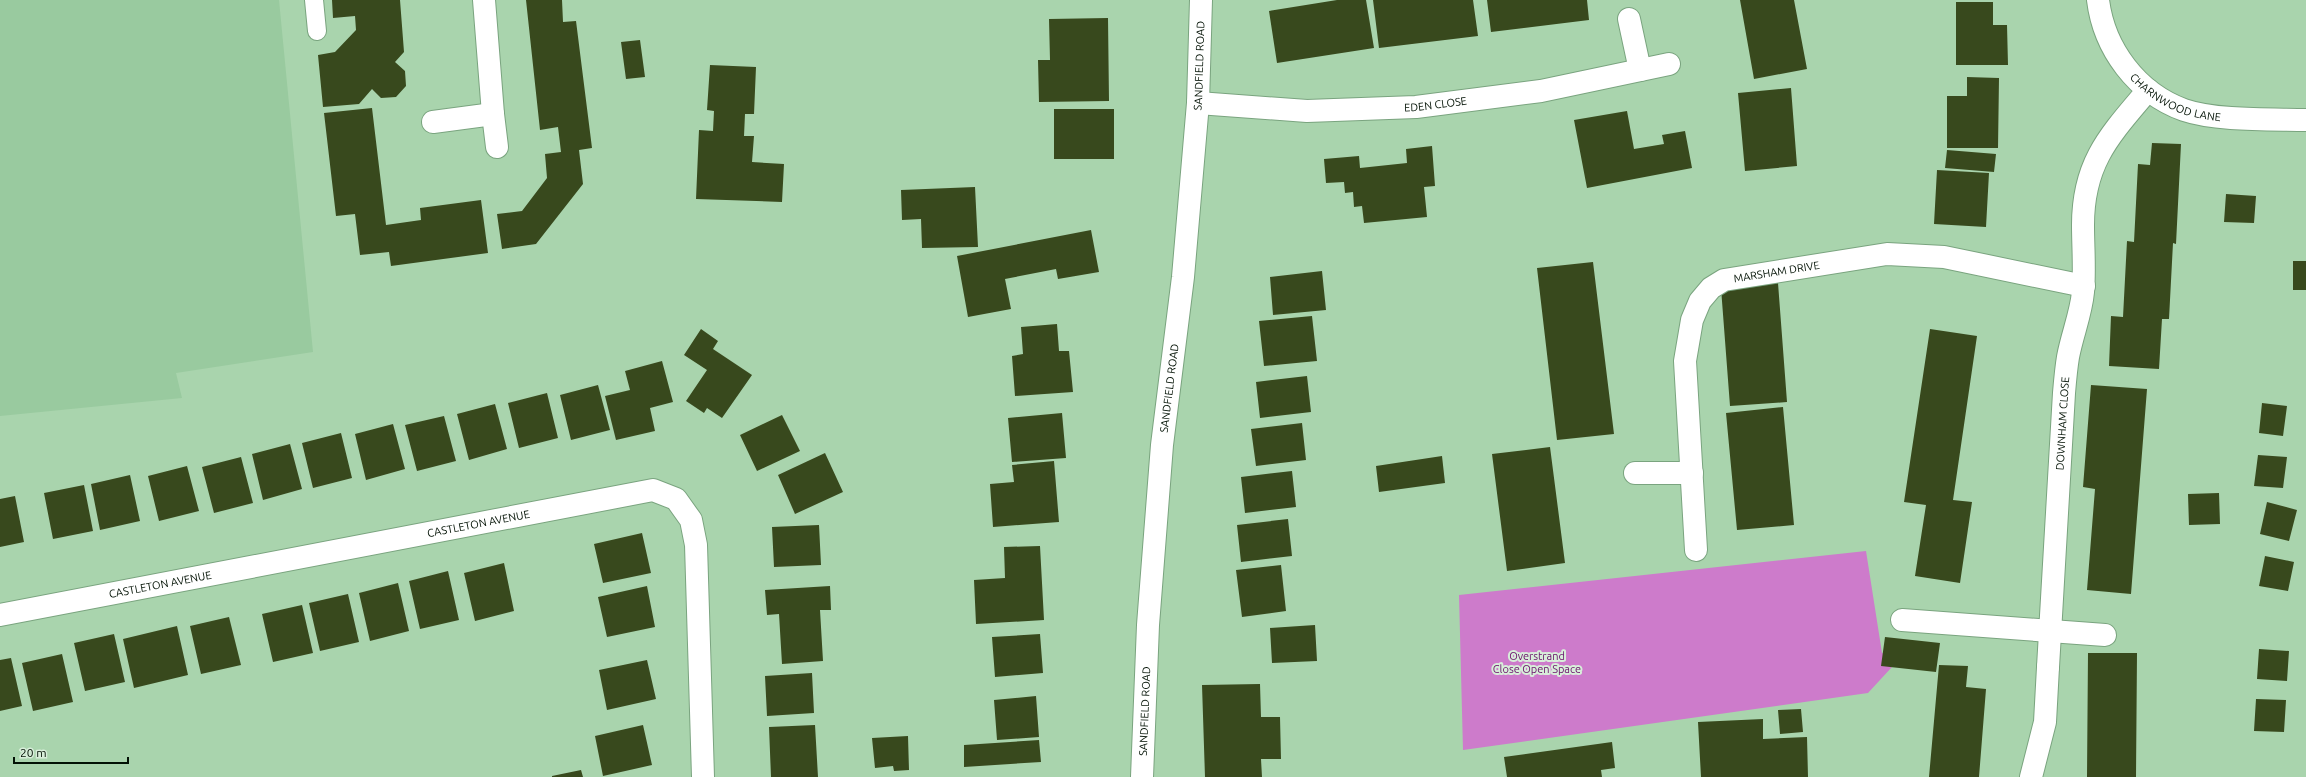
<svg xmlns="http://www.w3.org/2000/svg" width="2306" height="777" viewBox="0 0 2306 777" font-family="Ubuntu,sans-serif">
  <rect width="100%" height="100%" fill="#a9d4ad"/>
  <!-- built -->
  <path fill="#99ca9f" d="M 0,0 L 279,0 L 313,352 L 176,373 L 182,398 L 0,416 Z"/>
  <!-- green -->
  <path fill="#cd7bcb" d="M 1866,551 L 1882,653 L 1903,655 L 1868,693 L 1463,750 L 1459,595 Z"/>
  <!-- building -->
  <path fill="#38491d" d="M 332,0 L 400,0 L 404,52 L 395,62 L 405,71 L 406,86 L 396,97 L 381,98 L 372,89 L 359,104 L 323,107 L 318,55 L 335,52 L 356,30 L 355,16 L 333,18 Z
    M 526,0 L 562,0 L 563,22 L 576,21 L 592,148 L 579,150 L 583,184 L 536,244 L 502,249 L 497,214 L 522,211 L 547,178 L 545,154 L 561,152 L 558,127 L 540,130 Z
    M 1337,0 L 1366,0 L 1374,48 L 1277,63 L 1269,11 Z
    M 1373,0 L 1473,0 L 1478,36 L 1379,48 Z
    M 1487,0 L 1587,0 L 1589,20 L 1491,32 Z
    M 1740,0 L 1794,0 L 1807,69 L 1754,79 Z
    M 1956,2 L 1993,2 L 1993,25 L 2007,25 L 2008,65 L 1956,65 Z
    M 1108,18 L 1109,101 L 1039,102 L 1038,60 L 1050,60 L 1049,19 Z
    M 640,40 L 645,77 L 626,79 L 621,42 Z
    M 710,65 L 756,67 L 754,114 L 745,114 L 744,136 L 754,136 L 752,162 L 784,164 L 782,202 L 696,199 L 699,130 L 713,131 L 714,111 L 707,110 Z
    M 1967,77 L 1999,78 L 1998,148 L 1947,148 L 1947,96 L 1967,96 Z
    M 1791,88 L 1797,166 L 1745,171 L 1738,93 Z
    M 372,108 L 386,225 L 421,220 L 420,208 L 481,200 L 488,253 L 391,266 L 389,252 L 360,255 L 355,214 L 336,216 L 324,113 Z
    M 1054,109 L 1114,109 L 1114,159 L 1054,159 Z
    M 1627,111 L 1634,149 L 1664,144 L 1662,135 L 1685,131 L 1692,168 L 1587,188 L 1574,120 Z
    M 2152,143 L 2181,144 L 2176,244 L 2173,243 L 2169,319 L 2162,319 L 2159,369 L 2109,366 L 2111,316 L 2123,317 L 2127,241 L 2134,242 L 2138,164 L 2150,165 Z
    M 1432,146 L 1435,186 L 1424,187 L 1427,217 L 1364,223 L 1362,206 L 1354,207 L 1353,192 L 1345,193 L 1344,182 L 1326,183 L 1324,159 L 1359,156 L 1360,168 L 1407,163 L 1406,149 Z
    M 1947,150 L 1996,154 L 1994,172 L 1945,168 Z
    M 1937,170 L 1989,173 L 1986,227 L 1934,224 Z
    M 975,187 L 978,247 L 922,248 L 921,219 L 902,220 L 901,190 Z
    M 2226,194 L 2256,196 L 2254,223 L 2224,222 Z
    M 1091,230 L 1099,272 L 1058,279 L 1056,269 L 1005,279 L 1011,309 L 968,317 L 957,256 Z
    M 2293,261 L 2306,261 L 2306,290 L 2293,290 Z
    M 1593,262 L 1614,434 L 1557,440 L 1537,268 Z
    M 1322,271 L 1326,310 L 1273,315 L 1270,277 Z
    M 1778,283 L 1787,402 L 1730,406 L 1721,288 Z
    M 1312,316 L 1317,361 L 1264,366 L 1259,321 Z
    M 1057,324 L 1059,351 L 1069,351 L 1073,392 L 1015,396 L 1012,356 L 1023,354 L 1021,327 Z
    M 701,329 L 718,341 L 713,349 L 752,375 L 722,418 L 707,408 L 704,413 L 686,401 L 707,370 L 684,355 Z
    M 1930,329 L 1977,336 L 1953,500 L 1972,502 L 1960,583 L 1915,576 L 1926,505 L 1904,502 Z
    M 662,361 L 673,402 L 650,408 L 655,431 L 616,440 L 605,396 L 630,390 L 625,371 Z
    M 1307,376 L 1311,412 L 1260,418 L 1256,382 Z
    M 598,385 L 610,430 L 571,440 L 560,395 Z
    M 2091,385 L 2147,389 L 2131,594 L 2087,590 L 2095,489 L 2083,487 Z
    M 547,393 L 558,438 L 519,448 L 508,403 Z
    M 2262,403 L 2287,406 L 2283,436 L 2259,433 Z
    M 495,404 L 507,449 L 469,460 L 457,414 Z
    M 1783,407 L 1794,525 L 1737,530 L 1726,413 Z
    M 1062,413 L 1066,458 L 1012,462 L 1008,418 Z
    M 782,415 L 800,451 L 757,471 L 740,435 Z
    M 444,416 L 456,461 L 417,471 L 405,425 Z
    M 1302,423 L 1306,460 L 1256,466 L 1251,429 Z
    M 393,424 L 405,469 L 366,480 L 355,434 Z
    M 341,433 L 352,478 L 313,488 L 302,443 Z
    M 290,444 L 302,489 L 263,500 L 252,454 Z
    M 1550,447 L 1565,563 L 1507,571 L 1492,454 Z
    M 825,453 L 843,492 L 795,514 L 778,475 Z
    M 2258,455 L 2287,457 L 2283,488 L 2254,486 Z
    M 1442,456 L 1445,483 L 1379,492 L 1376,466 Z
    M 241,457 L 253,503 L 214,513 L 202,467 Z
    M 1054,461 L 1059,522 L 993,527 L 990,484 L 1014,482 L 1012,465 Z
    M 187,466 L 199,511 L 159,521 L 148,476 Z
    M 1292,471 L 1296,507 L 1245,513 L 1241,477 Z
    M 130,475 L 140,521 L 100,530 L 91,484 Z
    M 84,485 L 93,531 L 53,539 L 44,493 Z
    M 2219,493 L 2220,524 L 2189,525 L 2188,494 Z
    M 15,496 L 24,542 L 0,547 L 0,499 Z
    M 2267,502 L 2297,510 L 2289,541 L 2260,534 Z
    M 1288,519 L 1292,556 L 1241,562 L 1237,525 Z
    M 819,525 L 821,565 L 774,567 L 772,527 Z
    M 642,533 L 651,573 L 603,583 L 594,544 Z
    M 1040,546 L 1044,620 L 976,624 L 974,580 L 1005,578 L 1004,547 Z
    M 2265,556 L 2294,562 L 2288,591 L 2259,586 Z
    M 504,563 L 514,611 L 475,621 L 464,573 Z
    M 1281,565 L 1286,611 L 1242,617 L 1236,570 Z
    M 448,571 L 459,620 L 420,629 L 409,581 Z
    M 398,583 L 409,631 L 370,641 L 359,593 Z
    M 647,586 L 655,627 L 607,637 L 598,597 Z
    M 830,586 L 831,610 L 820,610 L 823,661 L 782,664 L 779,614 L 767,615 L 765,590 Z
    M 348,594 L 359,642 L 320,651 L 309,603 Z
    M 302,605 L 313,653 L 273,662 L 262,614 Z
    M 229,617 L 241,665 L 201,674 L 190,626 Z
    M 1315,625 L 1317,661 L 1272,663 L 1270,628 Z
    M 177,626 L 188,675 L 134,688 L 123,639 Z
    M 114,634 L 125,682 L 85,691 L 74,643 Z
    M 1040,634 L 1043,673 L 995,677 L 992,637 Z
    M 1885,637 L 1940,643 L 1936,672 L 1881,666 Z
    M 2259,649 L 2289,651 L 2287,681 L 2257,679 Z
    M 2088,653 L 2137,653 L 2136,777 L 2087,777 Z
    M 62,654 L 73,702 L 33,711 L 22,663 Z
    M 11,658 L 22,706 L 0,711 L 0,660 Z
    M 647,660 L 656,699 L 607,710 L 599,670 Z
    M 1939,665 L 1968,666 L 1966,687 L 1986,689 L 1979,777 L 1929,777 Z
    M 812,673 L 814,713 L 767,716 L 765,676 Z
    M 1260,684 L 1261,717 L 1280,717 L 1281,759 L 1261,759 L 1262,777 L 1205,777 L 1202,685 Z
    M 1036,696 L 1039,737 L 997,740 L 994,700 Z
    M 2256,699 L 2286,700 L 2284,732 L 2254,731 Z
    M 1801,709 L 1803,732 L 1780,734 L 1778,710 Z
    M 1763,719 L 1763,739 L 1807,737 L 1808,777 L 1701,777 L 1698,722 Z
    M 643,725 L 652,765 L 603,776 L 595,736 Z
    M 815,725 L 818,777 L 771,777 L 769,727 Z
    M 908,736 L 909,770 L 894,771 L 893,766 L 875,768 L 872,738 Z
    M 1039,740 L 1041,762 L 964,767 L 964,745 Z
    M 1612,742 L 1615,768 L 1601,770 L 1602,777 L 1507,777 L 1504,757 Z
    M 581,770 L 583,777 L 552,777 L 552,776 Z"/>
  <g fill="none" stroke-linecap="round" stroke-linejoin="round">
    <defs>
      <path id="service" d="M 314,0 L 317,31"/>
      <path id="pedestrian" d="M 2031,777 L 2045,722 L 2048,667"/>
      <g id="minor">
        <path d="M 484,0 L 493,114"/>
        <path id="s1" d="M 2098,0 C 2104,49 2137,93 2184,110 C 2216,121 2271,119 2306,120"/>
        <path d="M 1629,19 L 1640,70"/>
        <path id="s2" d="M 1198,103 L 1307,111 L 1416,107 L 1541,91 L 1669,64"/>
        <path d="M 433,122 L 493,114 L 497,147"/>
        <path d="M 1635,473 L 1692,473"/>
        <path id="s3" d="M 1696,550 L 1685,361 L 1692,320 L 1700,301 L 1711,288 L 1724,280 L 1887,254 L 1944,257 L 2084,286"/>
        <path id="s4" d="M 0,615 L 653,490 L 676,499 L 691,520 L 696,545 L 703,777"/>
        <path d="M 1902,620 L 2105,635"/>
        <path id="s5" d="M 2048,667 L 2064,393 C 2065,381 2066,369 2068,357 C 2072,335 2081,314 2083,292 C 2085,270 2083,247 2083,225 C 2083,162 2110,135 2148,90"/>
      </g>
      <g id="tertiary">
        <path id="s6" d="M 1142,777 L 1148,625 L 1162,445 L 1183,277 L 1198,103 L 1201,0"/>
      </g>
    </defs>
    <!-- service casing -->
    <use href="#service" stroke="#7aa47f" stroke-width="20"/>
    <!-- pedestrian casing -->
    <use href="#pedestrian" stroke="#7aa47f" stroke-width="24"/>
    <!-- minor casing -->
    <use href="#minor" stroke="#7aa47f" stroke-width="24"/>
    <!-- tertiary casing -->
    <use href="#tertiary" stroke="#7aa47f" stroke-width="24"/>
    <!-- service -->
    <use href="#service" stroke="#fff" stroke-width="18"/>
    <!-- pedestrian -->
    <use href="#pedestrian" stroke="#fff" stroke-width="22"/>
    <!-- minor -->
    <use href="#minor" stroke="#fff" stroke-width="22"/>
    <!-- tertiary -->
    <use href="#tertiary" stroke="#fff" stroke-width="22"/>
  </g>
  <g text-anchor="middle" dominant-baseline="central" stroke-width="4" stroke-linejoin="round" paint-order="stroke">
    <!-- street labels -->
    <g font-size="11" fill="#031205" stroke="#d8eeda">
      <text stroke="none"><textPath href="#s6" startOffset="714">SANDFIELD ROAD</textPath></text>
      <text stroke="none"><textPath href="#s1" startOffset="134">CHARNWOOD LANE</textPath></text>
      <text stroke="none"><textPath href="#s2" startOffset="238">EDEN CLOSE</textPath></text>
      <text stroke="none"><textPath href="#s3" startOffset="337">MARSHAM DRIVE</textPath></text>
      <text stroke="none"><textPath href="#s6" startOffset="390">SANDFIELD ROAD</textPath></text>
      <text stroke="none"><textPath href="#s5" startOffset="244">DOWNHAM CLOSE</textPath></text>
      <text stroke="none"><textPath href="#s4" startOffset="487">CASTLETON AVENUE</textPath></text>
      <text stroke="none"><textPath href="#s4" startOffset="163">CASTLETON AVENUE</textPath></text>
      <text stroke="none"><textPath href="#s6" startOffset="66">SANDFIELD ROAD</textPath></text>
    </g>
    <!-- park labels -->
    <g font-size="11" fill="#6a126b" stroke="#d8eeda">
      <text x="1537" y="656">Overstrand<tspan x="1537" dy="13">Close Open Space</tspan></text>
    </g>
  </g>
  <!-- scale -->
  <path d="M14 757v6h114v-6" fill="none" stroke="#031205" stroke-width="2"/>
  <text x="20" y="757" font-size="12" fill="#031205" stroke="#d8eeda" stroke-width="3" paint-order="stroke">20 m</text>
</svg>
